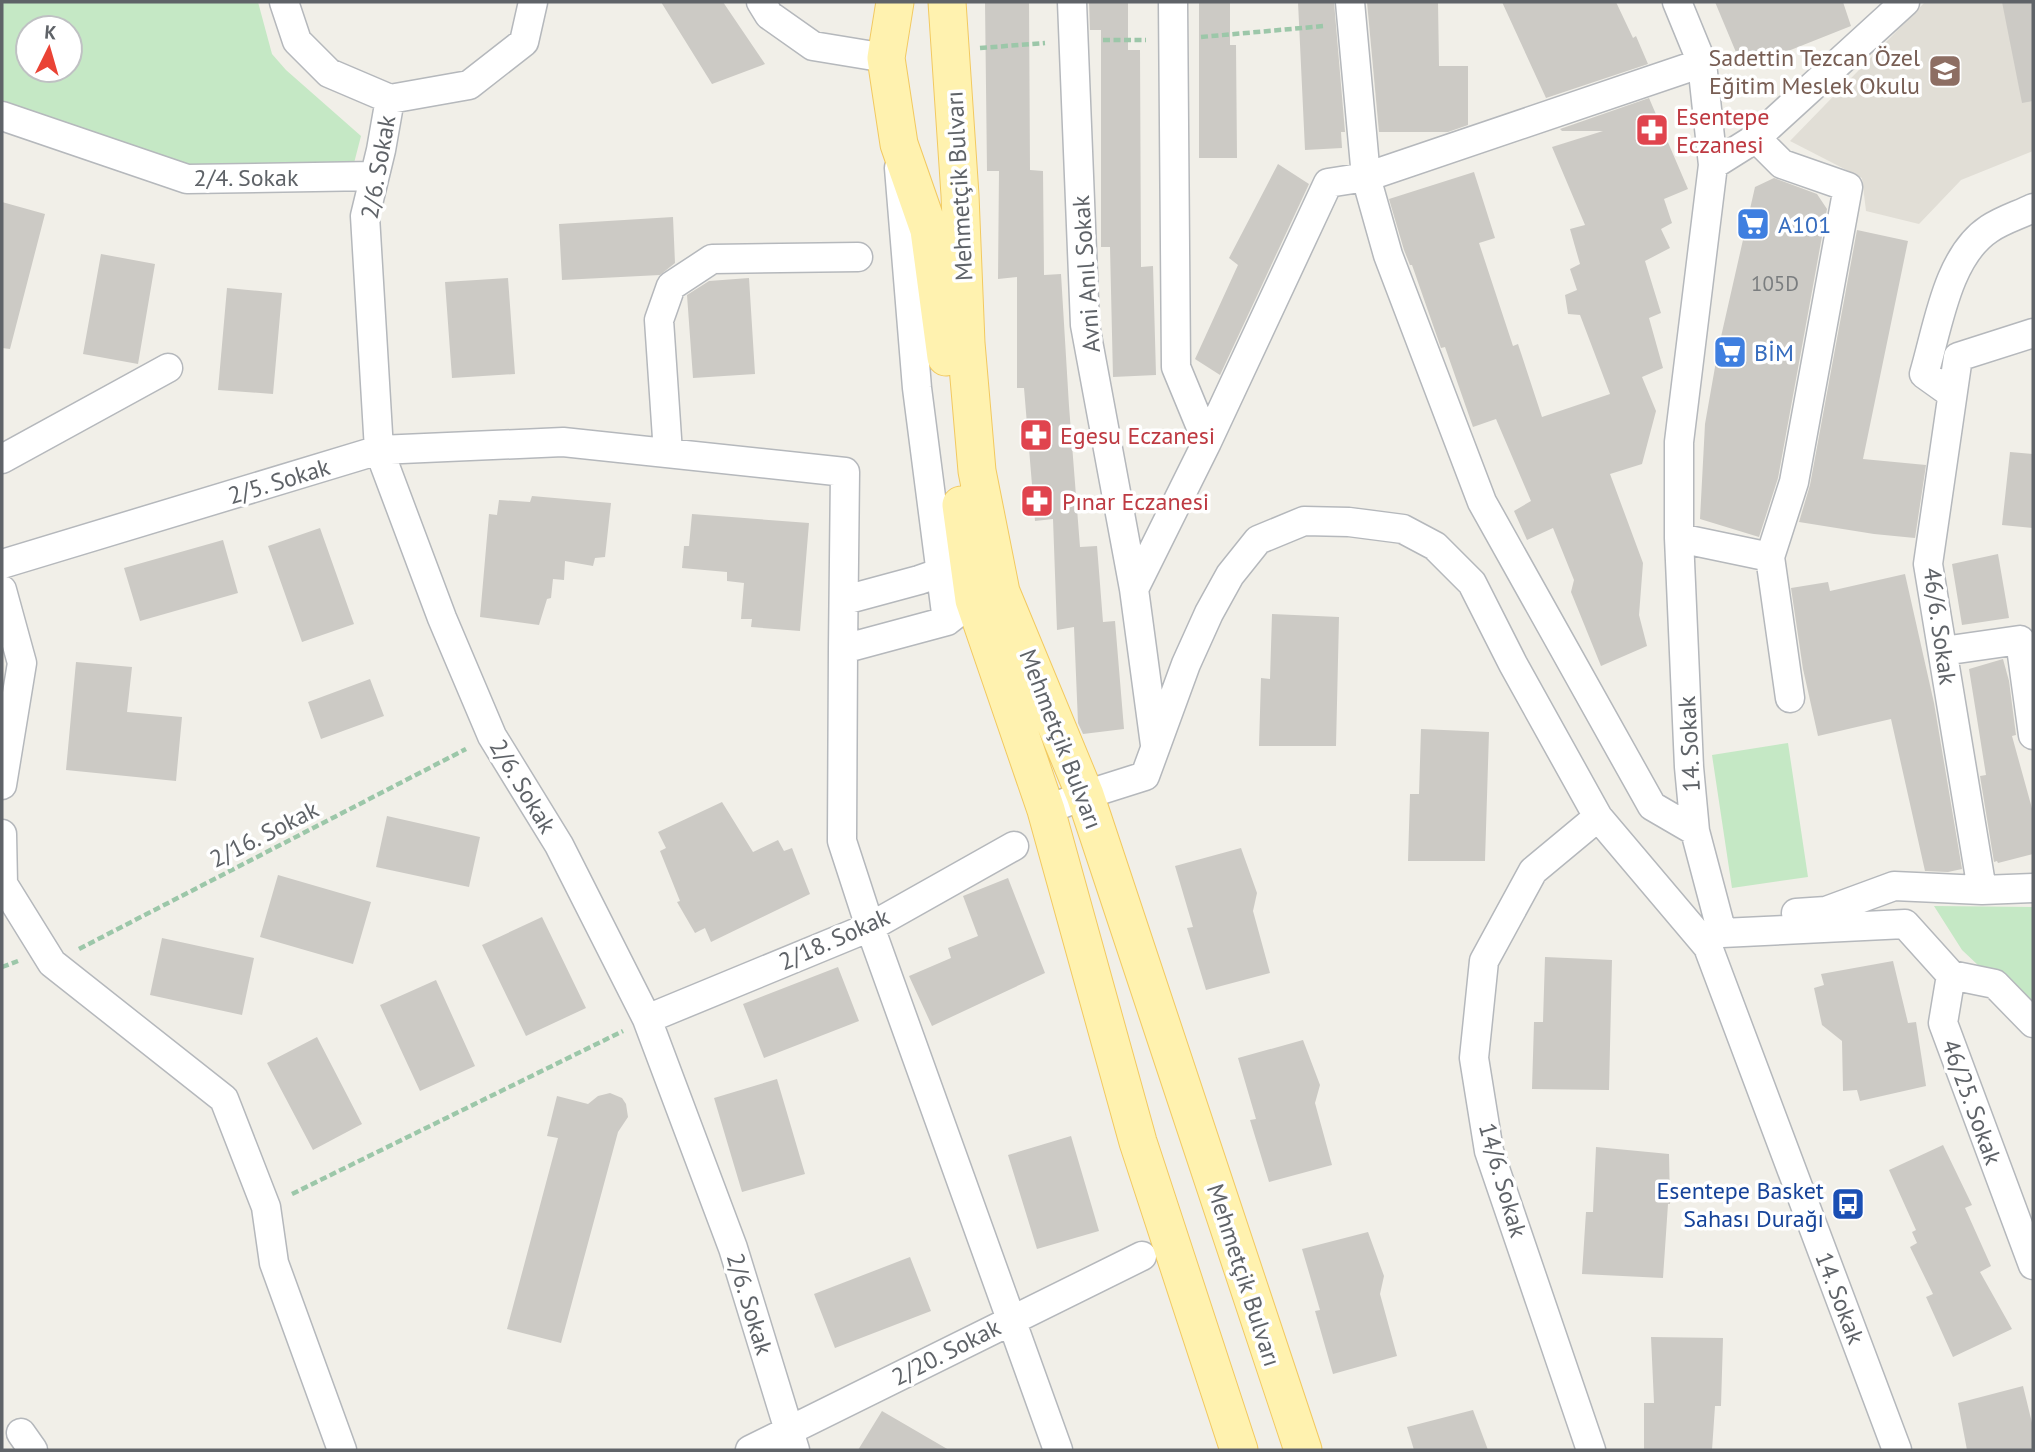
<svg xmlns="http://www.w3.org/2000/svg" width="2035" height="1452" viewBox="0 0 2035 1452" font-family="'PT Sans',sans-serif">
  <rect width="100%" height="100%" fill="#f1efe8"/>
  <!-- education -->
  <path fill="#e1ded6" d="M 1925,2 L 2033,2 L 2033,151 L 1961,180 L 1919,224 L 1866,211 L 1862,178 L 1790,141 Z"/>
  <!-- green -->
  <path fill="#c5e8c5" fill-rule="evenodd" d="M 2,2 L 258,2 L 272,54 L 286,70 L 361,136 L 353,167 L 190,170 L 2,110 ZM 28,28 L 70,28 L 70,70 L 28,70 Z
    M 1788,743 L 1808,877 L 1732,888 L 1712,755 Z
    M 1934,906 L 2033,907 L 2033,1017 L 1962,950 Z"/>
  <!-- building -->
  <path fill="#cccac5" d="M 661,2 L 723,2 L 765,64 L 712,84 Z
    M 985,2 L 1029,2 L 1030,170 L 1043,171 L 1044,275 L 1061,274 L 1069,406 L 1080,547 L 1097,546 L 1103,622 L 1115,621 L 1124,729 L 1083,734 L 1078,723 L 1074,627 L 1057,630 L 1053,519 L 1035,521 L 1024,388 L 1017,388 L 1017,277 L 998,279 L 999,171 L 987,171 Z
    M 1089,2 L 1128,2 L 1128,50 L 1140,50 L 1141,267 L 1153,266 L 1156,375 L 1113,377 L 1110,247 L 1101,247 L 1101,30 L 1090,30 Z
    M 1199,2 L 1230,2 L 1230,45 L 1236,45 L 1237,158 L 1199,158 Z
    M 1298,2 L 1334,2 L 1345,132 L 1341,132 L 1342,148 L 1305,150 Z
    M 1367,2 L 1438,2 L 1439,66 L 1468,66 L 1468,125 L 1448,132 L 1379,132 Z
    M 1502,2 L 1616,2 L 1633,38 L 1636,36 L 1648,64 L 1546,98 Z
    M 1715,2 L 1843,2 L 1851,26 L 1743,69 Z
    M 2002,2 L 2033,2 L 2033,101 L 2022,103 Z
    M 1649,98 L 1688,189 L 1664,199 L 1672,223 L 1661,229 L 1670,248 L 1645,261 L 1661,313 L 1649,318 L 1663,368 L 1642,377 L 1656,411 L 1642,464 L 1610,474 L 1643,563 L 1639,615 L 1647,646 L 1601,666 L 1571,592 L 1574,580 L 1553,528 L 1527,540 L 1514,511 L 1531,501 L 1496,419 L 1473,427 L 1445,347 L 1441,348 L 1412,265 L 1410,265 L 1404,250 L 1389,199 L 1474,172 L 1495,238 L 1479,243 L 1513,346 L 1518,344 L 1542,417 L 1610,394 L 1580,315 L 1568,314 L 1565,295 L 1577,290 L 1570,269 L 1580,264 L 1570,229 L 1585,225 L 1552,147 L 1603,131 L 1562,131 L 1560,129 Z
    M 1278,164 L 1309,184 L 1220,375 L 1195,359 L 1238,265 L 1229,258 Z
    M 1774,178 L 1817,194 L 1827,209 L 1778,478 L 1759,537 L 1700,519 L 1705,424 L 1718,350 L 1755,187 Z
    M 2,202 L 45,214 L 10,349 L 2,348 Z
    M 673,217 L 675,263 L 660,275 L 562,280 L 559,224 Z
    M 1857,230 L 1908,241 L 1863,459 L 1926,465 L 1915,538 L 1874,534 L 1799,522 L 1810,485 Z
    M 101,254 L 155,264 L 138,364 L 83,354 Z
    M 508,278 L 515,374 L 452,378 L 445,282 Z
    M 749,278 L 755,374 L 693,378 L 687,295 L 709,281 Z
    M 227,288 L 282,293 L 273,394 L 218,390 Z
    M 2010,452 L 2033,454 L 2033,528 L 2002,525 Z
    M 532,496 L 611,503 L 605,557 L 595,558 L 593,566 L 565,561 L 564,580 L 553,579 L 551,598 L 547,599 L 539,625 L 480,617 L 489,514 L 497,515 L 499,500 L 530,502 Z
    M 692,514 L 809,523 L 800,631 L 751,627 L 752,619 L 741,619 L 744,583 L 727,581 L 727,572 L 682,568 L 684,546 L 689,546 Z
    M 320,528 L 354,624 L 302,642 L 268,546 Z
    M 223,540 L 238,593 L 140,621 L 124,568 Z
    M 1998,554 L 2009,618 L 1962,625 L 1952,564 Z
    M 1905,574 L 1934,703 L 1962,869 L 1948,872 L 1925,871 L 1891,719 L 1818,736 L 1803,669 L 1791,588 L 1828,582 L 1830,591 Z
    M 1272,614 L 1339,617 L 1336,746 L 1259,746 L 1261,678 L 1270,679 Z
    M 2003,659 L 2009,681 L 2016,735 L 2012,736 L 2033,812 L 2033,854 L 1998,863 L 1997,861 L 1994,862 L 1980,776 L 1986,775 L 1969,669 Z
    M 76,662 L 132,667 L 127,712 L 182,717 L 176,781 L 66,770 Z
    M 370,679 L 384,716 L 321,739 L 308,702 Z
    M 1421,729 L 1489,732 L 1485,861 L 1408,861 L 1410,794 L 1419,794 Z
    M 722,802 L 753,852 L 778,840 L 784,851 L 792,848 L 810,894 L 711,942 L 705,928 L 695,933 L 677,902 L 680,901 L 660,851 L 666,848 L 658,832 Z
    M 387,816 L 480,837 L 469,887 L 376,867 Z
    M 1241,848 L 1257,893 L 1253,911 L 1270,973 L 1206,990 L 1187,928 L 1193,927 L 1175,866 Z
    M 278,875 L 371,902 L 353,964 L 260,937 Z
    M 1008,878 L 1045,973 L 932,1026 L 909,976 L 951,958 L 948,948 L 978,936 L 963,896 Z
    M 542,917 L 586,1008 L 526,1036 L 482,945 Z
    M 162,938 L 254,958 L 242,1015 L 150,995 Z
    M 1545,957 L 1612,960 L 1609,1090 L 1532,1089 L 1534,1022 L 1543,1022 Z
    M 1893,961 L 1908,1023 L 1916,1022 L 1926,1086 L 1860,1101 L 1857,1090 L 1843,1091 L 1842,1041 L 1822,1025 L 1814,988 L 1824,985 L 1821,974 Z
    M 838,967 L 859,1021 L 764,1058 L 743,1004 Z
    M 436,980 L 475,1066 L 420,1091 L 380,1005 Z
    M 317,1037 L 362,1124 L 313,1150 L 267,1063 Z
    M 1303,1040 L 1320,1085 L 1315,1103 L 1332,1165 L 1269,1182 L 1250,1120 L 1256,1119 L 1238,1058 Z
    M 777,1079 L 805,1174 L 742,1192 L 714,1098 Z
    M 610,1093 L 622,1098 L 626,1104 L 628,1117 L 618,1132 L 561,1343 L 507,1329 L 558,1138 L 547,1136 L 557,1096 L 588,1104 L 598,1096 Z
    M 1071,1136 L 1099,1231 L 1037,1249 L 1008,1155 Z
    M 1943,1145 L 1972,1205 L 1965,1208 L 1991,1266 L 1980,1272 L 2012,1329 L 1953,1357 L 1926,1297 L 1933,1294 L 1910,1247 L 1917,1243 L 1912,1232 L 1916,1230 L 1889,1170 Z
    M 1596,1147 L 1669,1154 L 1670,1204 L 1668,1204 L 1663,1278 L 1582,1274 L 1586,1212 L 1593,1212 Z
    M 1368,1232 L 1384,1276 L 1380,1294 L 1397,1356 L 1333,1374 L 1315,1311 L 1320,1310 L 1302,1249 Z
    M 910,1257 L 931,1311 L 835,1348 L 814,1294 Z
    M 1651,1337 L 1723,1338 L 1721,1406 L 1715,1406 L 1712,1450 L 1644,1450 L 1644,1403 L 1654,1403 Z
    M 2023,1386 L 2033,1427 L 2033,1450 L 1967,1450 L 1958,1403 Z
    M 1473,1410 L 1488,1450 L 1414,1450 L 1407,1427 Z
    M 882,1411 L 949,1450 L 858,1450 Z"/>
  <g fill="none" stroke-linecap="round" stroke-linejoin="round">
    <defs>
      <path id="minor" d="M 284,2 L 297,41 L 329,73 L 390,99
        M 761,2 L 769,15 L 813,46 L 886,58
        M 1072,2 L 1085,325 L 1134,589 L 1155,745
        M 1350,2 L 1366,177 L 1702,63
        M 1677,2 L 1702,63 L 1713,165 L 1679,442 L 1679,538 L 1689,767 L 1695,831 L 1722,933
        M 390,99 L 381,150 L 365,216 L 379,450 L 442,618 L 492,736 L 559,845 L 647,1019 L 733,1248 L 795,1450
        M 390,99 L 469,85 L 524,42 L 533,2
        M 2,116 L 187,179 L 374,176
        M 1756,138 L 1782,164 L 1848,187 L 1794,482 L 1770,557 L 1790,698
        M 1713,165 L 1756,138 L 1905,2
        M 899,168 L 917,388 L 947,621
        M 1952,394 L 1924,374 C 1938,327 1947,257 1989,229 C 2002,220 2019,215 2033,208
        M 1207,442 L 1328,183 L 1366,177 L 1388,255 L 1482,502 L 1652,806 L 1695,831
        M 668,453 L 659,320 L 671,286 L 712,259 L 858,257
        M 2,459 L 168,368
        M 1679,538 L 1770,557
        M 2,564 L 379,450 L 563,442 L 845,472 L 843,649
        M 1134,589 L 1207,442 L 1176,367 L 1173,2
        M 2,590 L 22,663 L 2,785
        M 992,595 L 974,600 L 947,621 L 843,649 L 842,841 L 870,927 L 1058,1450
        M 845,600 L 919,580 L 942,572
        M 1943,651 L 2020,640 L 2033,735
        M 1046,810 L 1085,795 L 1145,776 L 1186,664 L 1209,613 L 1230,575 L 1258,540 L 1304,521 L 1349,522 L 1403,529 L 1435,546 L 1472,583 L 1513,664 L 1598,817 L 1708,947 L 1897,1450
        M 2,834 L 3,884 L 52,963 L 224,1099 L 266,1207 L 274,1263 L 342,1450
        M 1982,890 L 1928,564 L 1958,357 L 2033,333
        M 1796,913 L 1826,911 L 1894,886 L 1982,890 L 2033,888
        M 1722,933 L 1905,924 L 1951,975 L 1943,1023 L 2033,1265
        M 1951,975 L 1995,984 L 2033,1023
        M 647,1019 L 870,927 L 1014,846
        M 21,1433 L 33,1450
        M 750,1450 L 1142,1256
        M 1591,1450 L 1489,1151 L 1474,1058 L 1484,961 L 1533,871 L 1598,817"/>
      <path id="major" d="M 895,2 L 886,58 L 899,144 L 929,230 L 946,357
        M 947,2 L 960,195 L 966,343 L 977,471 L 1001,592 L 1085,795 L 1303,1450
        M 961,505 L 974,600 L 1046,810 L 1138,1142 L 1239,1450"/>
    </defs>
    <!-- minor casing -->
    <use href="#minor" stroke="#b5b8bc" stroke-width="31"/>
    <!-- major casing -->
    <use href="#major" stroke="#f2c960" stroke-width="39"/>
    <!-- path -->
    <path stroke="#9cc7a9" stroke-width="4.5" stroke-dasharray="7 3.5" stroke-linecap="butt" d="M 1201,37 L 1324,26
      M 1103,40 L 1146,40
      M 980,48 L 1045,43
      M 79,949 L 466,749
      M 2,967 L 18,961
      M 292,1194 L 623,1031"/>
    <!-- minor -->
    <use href="#minor" stroke="#fff" stroke-width="28"/>
    <!-- major -->
    <use href="#major" stroke="#fff2af" stroke-width="37"/>
  </g>
  <!-- icons -->
  <defs>
    <symbol id="school-square" viewBox="-11 -11 22 22"><rect x="-9" y="-9" width="18" height="18" rx="4" fill="#8d6e63" stroke="#fff"/><path d="M0-5L7-2L0 1L-7-2ZM-4 1L0 2.5L4 1V4Q0 6-4 4Z" fill="#fff"/></symbol>
    <symbol id="pharmacy-square" viewBox="-11 -11 22 22"><rect x="-9" y="-9" width="18" height="18" rx="4" fill="#e0444e" stroke="#fff"/><path d="M-2-6h4v4h4v4h-4v4h-4v-4h-4v-4h4Z" fill="#fff"/></symbol>
    <symbol id="supermarket-square" viewBox="-11 -11 22 22"><rect x="-9" y="-9" width="18" height="18" rx="4" fill="#3f7fe0" stroke="#fff"/><path d="M-6-5.5h2.5l.6 2H6L4.5 2H-2.5L-4.4-4H-6ZM-1.5 3.2a1.3 1.3 0 1 0 .1 0ZM3 3.2a1.3 1.3 0 1 0 .1 0Z" fill="#fff"/></symbol>
    <symbol id="bus-square" viewBox="-11 -11 22 22"><rect x="-9" y="-9" width="18" height="18" rx="4" fill="#1a4fb4" stroke="#fff"/><path d="M-5-6H5V4H4V6H2V4H-2V6H-4V4H-5ZM-3.5-4V0h7V-4ZM-3.5 1.2v1.5H-2V1.2ZM2 1.2v1.5H3.5V1.2Z" fill="#fff"/></symbol>
  </defs>
  <g fill-rule="evenodd">
    <use href="#school-square" x="1926" y="52" width="38" height="38"/>
    <use href="#pharmacy-square" x="1633" y="111" width="38" height="38"/>
    <use href="#supermarket-square" x="1734" y="205" width="38" height="38"/>
    <use href="#supermarket-square" x="1711" y="333" width="38" height="38"/>
    <use href="#pharmacy-square" x="1017" y="416" width="38" height="38"/>
    <use href="#pharmacy-square" x="1018" y="482" width="38" height="38"/>
    <use href="#bus-square" x="1829" y="1185" width="38" height="38"/>
  </g>
  <g text-anchor="middle" dominant-baseline="central" stroke-width="7" stroke-linejoin="round" paint-order="stroke">
    <!-- number labels -->
    <g font-size="21" fill="#7a7d7f">
      <text x="1775" y="283">105D</text>
    </g>
    <!-- education labels -->
    <g font-size="24" fill="#785e54" stroke="#fff" text-anchor="end">
      <text x="1920" y="57">Sadettin Tezcan Özel<tspan x="1920" dy="28">Eğitim Meslek Okulu</tspan></text>
    </g>
    <!-- health labels -->
    <g font-size="24" fill="#be3a42" stroke="#fff" text-anchor="start">
      <text x="1676" y="116">Esentepe<tspan x="1676" dy="28">Eczanesi</tspan></text>
      <text x="1060" y="435">Egesu Eczanesi</text>
      <text x="1062" y="501">Pınar Eczanesi</text>
    </g>
    <!-- street labels -->
    <g font-size="24" fill="#5f6368" stroke="#fff">
      <text transform="translate(378 167) rotate(-80)">2/6. Sokak</text>
      <text x="246" y="177">2/4. Sokak</text>
      <text transform="translate(959 186) rotate(-93)">Mehmetçik Bulvarı</text>
      <text transform="translate(1086 274) rotate(-94)">Avni Anıl Sokak</text>
      <text transform="translate(279 481) rotate(-17)">2/5. Sokak</text>
      <text transform="translate(1940 626) rotate(82)">46/6. Sokak</text>
      <text transform="translate(1061 739) rotate(69)">Mehmetçik Bulvarı</text>
      <text transform="translate(1689 744) rotate(-93)">14. Sokak</text>
      <text transform="translate(523 786) rotate(59)">2/6. Sokak</text>
      <text transform="translate(264 834) rotate(-27)">2/16. Sokak</text>
      <text transform="translate(834 939) rotate(-24)">2/18. Sokak</text>
      <text transform="translate(1972 1102) rotate(70)">46/25. Sokak</text>
      <text transform="translate(1503 1180) rotate(74)">14/6. Sokak</text>
      <text transform="translate(1244 1275) rotate(72)">Mehmetçik Bulvarı</text>
      <text transform="translate(1840 1298) rotate(69)">14. Sokak</text>
      <text transform="translate(750 1304) rotate(73)">2/6. Sokak</text>
      <text transform="translate(946 1352) rotate(-27)">2/20. Sokak</text>
    </g>
    <!-- shop labels -->
    <g font-size="24" fill="#366cbe" stroke="#fff" text-anchor="start">
      <text x="1778" y="224">A101</text>
      <text x="1754" y="352">BİM</text>
    </g>
    <!-- transit labels -->
    <g font-size="24" fill="#164399" stroke="#fff" text-anchor="end">
      <text x="1824" y="1190">Esentepe Basket<tspan x="1824" dy="28">Sahası Durağı</tspan></text>
    </g>
  </g>
  <!-- border -->
  <rect width="2035" height="1452" fill="none" stroke="#5f6368" stroke-width="7"/>
  <!-- north arrow -->
  <g transform="translate(49 49) rotate(5)"><circle r="33" fill="#ffffff" stroke="#bfc1c3" stroke-width="2"/>
  <path d="M0-5L12 26L0 18L-12 26Z" fill="#ea4335"/>
  <text y="-10" font-size="19" font-weight="bold" text-anchor="middle" fill="#5f6368">K</text>
  </g>
</svg>
